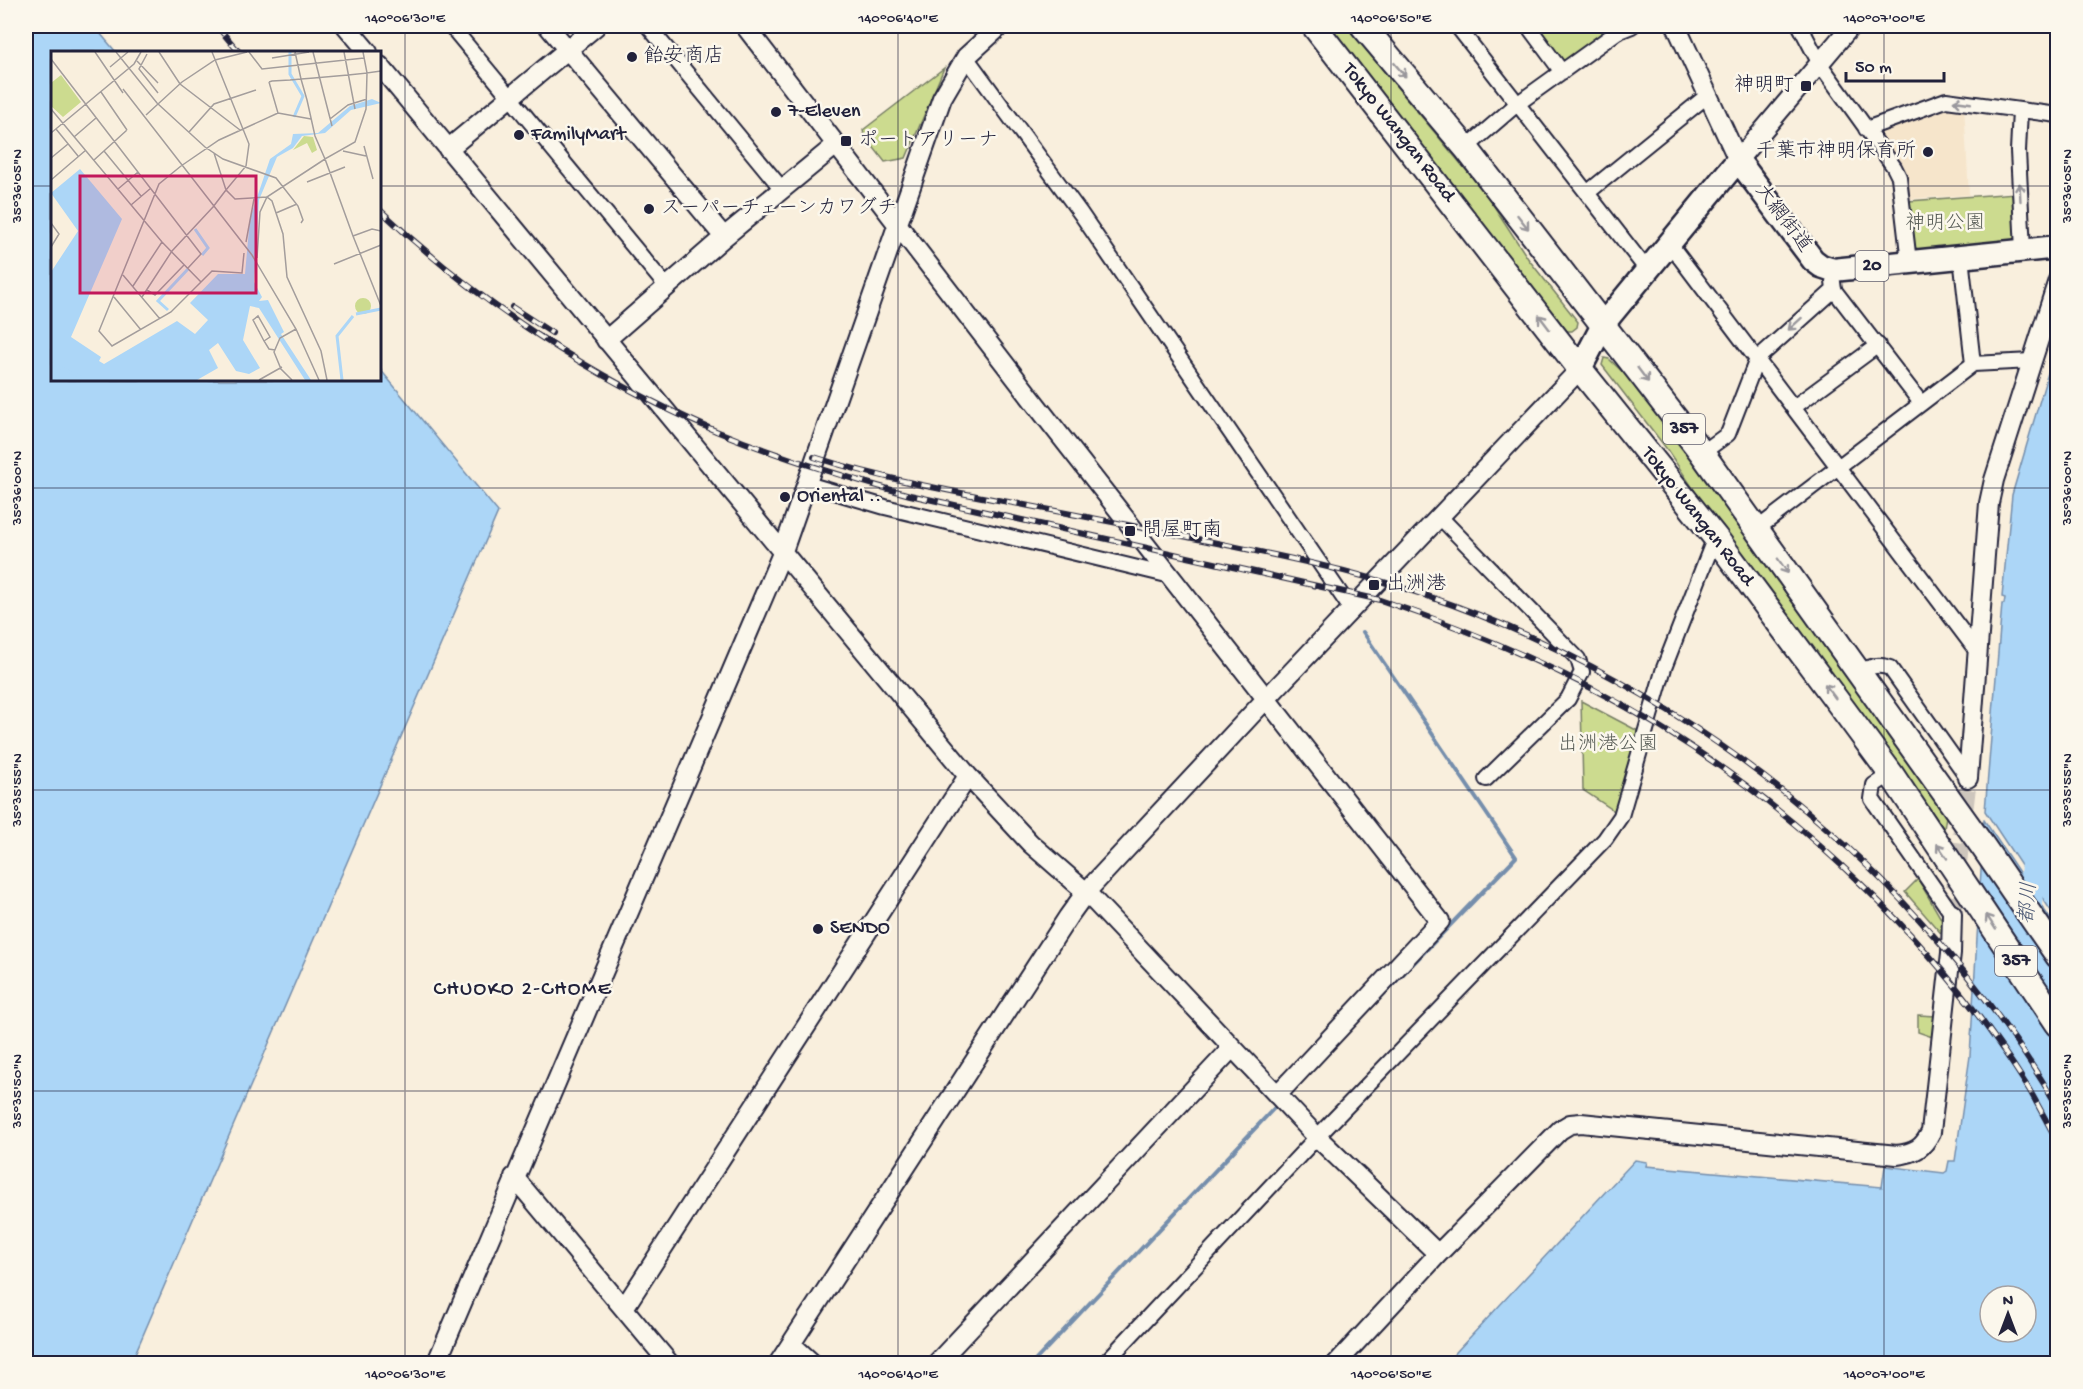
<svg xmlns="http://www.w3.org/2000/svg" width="2083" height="1389" viewBox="0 0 2083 1389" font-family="'Gochi Hand','Klee One',sans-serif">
  <rect width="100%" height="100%" fill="#f9efdd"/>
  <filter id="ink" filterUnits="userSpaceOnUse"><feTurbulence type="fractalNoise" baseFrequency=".0167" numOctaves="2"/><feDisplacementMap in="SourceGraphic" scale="12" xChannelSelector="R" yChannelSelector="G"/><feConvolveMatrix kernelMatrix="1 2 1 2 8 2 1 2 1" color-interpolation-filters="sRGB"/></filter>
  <g filter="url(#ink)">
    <!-- built -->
    <path fill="#f6e5cb" d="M 1948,104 L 1964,105 L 1969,195 L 1908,199 L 1879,134 L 1880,127 Z"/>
    <!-- green -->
    <path fill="#ccdb8f" stroke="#777e65" stroke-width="1.5" d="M 1330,26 L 1346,26 L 1486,194 L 1529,260 L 1578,322 L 1577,327 L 1572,331 L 1567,331 L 1420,145 Z
      M 1532,26 L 1604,26 L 1604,35 L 1566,62 L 1559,63 Z
      M 944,68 L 906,158 L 885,162 L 864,135 L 863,130 Z
      M 2016,193 L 2018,243 L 1921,251 L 1914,247 L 1909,201 Z
      M 1604,358 L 1609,359 L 1632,381 L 1684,447 L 1946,816 L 1944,829 L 1859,709 L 1715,521 L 1666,448 L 1602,365 Z
      M 1581,701 L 1638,731 L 1619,814 L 1583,790 Z
      M 1918,879 L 1943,922 L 1945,938 L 1905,892 Z
      M 1918,1015 L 1936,1016 L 1935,1038 L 1918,1032 Z"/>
    <!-- water -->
    <path fill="#acd6f7" stroke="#758eac" stroke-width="1.5" fill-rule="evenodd" d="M 26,26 L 94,26 L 116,52 L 52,52 L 52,380 L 380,380 L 380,369 L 498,512 L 131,1363 L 26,1363 Z
      M 2057,342 L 2057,920 L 1985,811 L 2002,604 L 2004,604 L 2005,598 L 2002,597 L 2012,495 Z
      M 1984,820 L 2057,929 L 2057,1363 L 1445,1364 L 1635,1160 L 1647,1162 L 1646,1166 L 1882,1187 L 1885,1166 L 1944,1173 L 1947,1171 L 1949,1161 L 1955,1161 L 1970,1056 ZM 1990,1296 L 2026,1296 L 2026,1332 L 1990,1332 Z"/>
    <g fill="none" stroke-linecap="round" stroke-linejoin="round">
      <!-- stream -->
      <path stroke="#758eac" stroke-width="4" d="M 1363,632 L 1516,857 L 1376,1002
        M 1032,1364 L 1279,1103"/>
      <!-- river -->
      <path stroke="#acd6f7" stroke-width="24" d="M 2029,921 L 2034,848"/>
      <!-- tertiary-tunnel -->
      <path stroke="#cec6bd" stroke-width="18" stroke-dasharray="18 9" stroke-linecap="butt" d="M 1952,914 L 1968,778"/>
      <defs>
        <path id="minor" d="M 451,26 L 666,286
          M 648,26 L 782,189
          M 1457,26 L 1647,270
          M 1528,26 L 1562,72
          M 1800,26 L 1820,64 L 1894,167 L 1899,177 L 1909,262
          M 966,57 L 1081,214 L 1351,609
          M 2020,110 L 2018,151 L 2023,250
          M 1866,129 L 1946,100 L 2058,115
          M 1466,148 L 1517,104 L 1617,32 L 1632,26
          M 1587,193 L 1708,95
          M 1669,243 L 1976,650
          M 1961,257 L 1973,364
          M 1833,282 L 1834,290 L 1921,403
          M 1794,407 L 1878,345
          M 1702,453 L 1728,434 L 1757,359 L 1834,290
          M 807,484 L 885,507 L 1171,576
          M 1440,517 L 1578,659 L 1582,672 L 1568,699 L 1486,779
          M 1757,529 L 1973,364 L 2032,361
          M 1858,672 C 1870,667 1878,663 1890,668 L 1968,778
          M 1891,774 L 1874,785 L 1872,799 L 1952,914
          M 1104,1364 L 1317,1137 L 1605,839 L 1621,816 L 1664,668 L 1715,537"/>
        <path id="tertiary" d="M 346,26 L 368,52
          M 548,26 L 724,237
          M 745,26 L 1034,402 L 1440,921 L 1277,1095
          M 1676,26 L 1738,160 L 1851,26
          M 380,66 L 968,776 L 1030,843 L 1086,892 L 1317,1137 L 1438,1254
          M 448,149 L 596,26
          M 606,340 L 724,237 L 836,145
          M 1968,778 L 1989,503 L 1994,480 L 2058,280
          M 514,1177 L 670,1364
          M 624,1308 L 968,776
          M 791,1344 L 813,1364
          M 436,1364 L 783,551 L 942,98 L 966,57 L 1000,26
          M 778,1364 L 1068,917 L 1086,892 L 1266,699 L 1580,369
          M 936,1364 L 1232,1048
          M 1336,1364 L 1438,1254 L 1560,1130 L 1570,1124 L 1581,1123 L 1897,1155 C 1915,1153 1923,1148 1931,1132 L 1951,953 L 1952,914"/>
        <path id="primary" d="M 1580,369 L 1604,323 L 1738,160 L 1813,260 L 1821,266 L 1833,270 L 2058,247"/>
        <path id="trunk" d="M 1314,26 L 1580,369 L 1715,537 L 1843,709 L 1891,774 L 2058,1024
          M 1363,26 L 1466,148 L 1702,453 L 1984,848 L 2058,956"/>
      </defs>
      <!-- minor casing -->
      <use href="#minor" stroke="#22223b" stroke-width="18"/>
      <!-- tertiary casing -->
      <use href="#tertiary" stroke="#22223b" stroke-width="22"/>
      <!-- primary casing -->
      <use href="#primary" stroke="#22223b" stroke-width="27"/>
      <!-- trunk casing -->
      <use href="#trunk" stroke="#22223b" stroke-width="28"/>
      <!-- minor -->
      <use href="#minor" stroke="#fbf7ec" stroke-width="14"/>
      <!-- tertiary -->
      <use href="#tertiary" stroke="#fbf7ec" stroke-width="18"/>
      <!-- primary -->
      <use href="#primary" stroke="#fbf7ec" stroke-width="22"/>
      <!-- trunk -->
      <use href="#trunk" stroke="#fbf7ec" stroke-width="24"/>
      <defs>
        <path id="rail" d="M 217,26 L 239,52
          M 380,210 C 477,302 592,378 716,431 C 779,457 844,477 910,495 L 1380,600 C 1477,632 1572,673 1660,727 C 1801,813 1939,946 2027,1086 C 2038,1104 2047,1123 2058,1142
          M 512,307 L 552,333
          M 814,457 C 886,480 961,493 1035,507 C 1129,525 1222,543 1315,564 C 1622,634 1898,836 2058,1107"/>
      </defs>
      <!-- rail casing -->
      <use href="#rail" stroke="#22223b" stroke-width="6"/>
      <!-- rail -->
      <use href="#rail" stroke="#fbf7ec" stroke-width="4" stroke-dasharray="11" stroke-linecap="butt"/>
    </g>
    <!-- one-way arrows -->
    <defs><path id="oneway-shaft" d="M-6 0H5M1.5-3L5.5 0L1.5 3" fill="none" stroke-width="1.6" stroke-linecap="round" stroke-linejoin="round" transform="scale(1.5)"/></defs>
    <g stroke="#99979c">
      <use href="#oneway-shaft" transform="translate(1400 70) rotate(50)"/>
      <use href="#oneway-shaft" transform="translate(1962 102) rotate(-172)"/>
      <use href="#oneway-shaft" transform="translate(2020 192) rotate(-93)"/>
      <use href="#oneway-shaft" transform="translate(1523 222) rotate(52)"/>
      <use href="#oneway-shaft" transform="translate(1544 322) rotate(-127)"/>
      <use href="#oneway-shaft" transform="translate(1795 324) rotate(138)"/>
      <use href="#oneway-shaft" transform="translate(1643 375) rotate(53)"/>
      <use href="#oneway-shaft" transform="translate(1783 566) rotate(55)"/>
      <use href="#oneway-shaft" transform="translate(1830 691) rotate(-127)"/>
      <use href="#oneway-shaft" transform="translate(1942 851) rotate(-124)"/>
      <use href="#oneway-shaft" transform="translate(1991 922) rotate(-123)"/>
    </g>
  </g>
  <!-- ticks -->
  <path fill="none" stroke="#22223b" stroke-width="1.5" stroke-opacity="0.45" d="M 405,26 L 405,1364M 898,26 L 898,1364M 1391,26 L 1391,1364M 1884,26 L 1884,1364M 26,186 L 52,186M 380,186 L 2058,186M 26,488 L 2058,488M 26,790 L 2058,790M 26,1091 L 2058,1091"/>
  <!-- markers -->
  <g fill="#22223b" stroke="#fbf7ec" stroke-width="2">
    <circle cx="632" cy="57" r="6"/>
    <rect x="1800" y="80" width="12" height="12" rx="3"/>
    <circle cx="776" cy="112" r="6"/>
    <circle cx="519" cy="135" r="6"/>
    <rect x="840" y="135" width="12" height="12" rx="3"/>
    <circle cx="1928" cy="152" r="6"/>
    <circle cx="649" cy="209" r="6"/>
    <circle cx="785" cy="497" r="6"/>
    <rect x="1124" y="525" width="12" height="12" rx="3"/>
    <rect x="1368" y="579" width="12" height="12" rx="3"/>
    <circle cx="818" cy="929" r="6"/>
  </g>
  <g text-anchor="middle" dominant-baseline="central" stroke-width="5" stroke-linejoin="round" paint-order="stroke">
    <!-- shield labels -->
    <g fill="#fbf7ec" stroke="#636270" stroke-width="1.5">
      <rect x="1855.5" y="251" width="33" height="30" rx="4.5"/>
      <rect x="1663" y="414" width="42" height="30" rx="4.5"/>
      <rect x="1995" y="946" width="42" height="30" rx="4.5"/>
    </g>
    <g font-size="18" font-weight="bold" fill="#22223b">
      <text x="1872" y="266">20</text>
      <text x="1684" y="429">357</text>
      <text x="2016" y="961">357</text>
    </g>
    <!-- poi labels -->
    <g font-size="20" fill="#22223b" stroke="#fbf7ec" text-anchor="start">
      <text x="644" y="57">飴安商店</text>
      <text x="1794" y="86" text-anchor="end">神明町</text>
      <text x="788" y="112">7-Eleven</text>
      <text x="531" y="135">FamilyMart</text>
      <text x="858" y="141">ポートアリーナ</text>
      <text x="1916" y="152" text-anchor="end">千葉市神明保育所</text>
      <text x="661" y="209">スーパーチェーンカワグチ</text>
      <text x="797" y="497">Oriental ..</text>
      <text x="1142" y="531">問屋町南</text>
      <text x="1386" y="585">出洲港</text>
      <text x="830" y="929">SENDO</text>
    </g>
    <!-- street labels -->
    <g font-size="20" fill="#22223b" stroke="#fbf7ec">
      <text transform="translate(1398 133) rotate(52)">Tokyo Wangan Road</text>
      <text transform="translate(1782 219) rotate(53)">大網街道</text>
      <text transform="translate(1697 517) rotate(52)">Tokyo Wangan Road</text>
    </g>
    <!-- park labels -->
    <g font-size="20" fill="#555a54" stroke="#fbf7ec">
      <text x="1945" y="224">神明公園</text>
      <text x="1608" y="745">出洲港公園</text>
    </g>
    <!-- water labels -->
    <g font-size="21" font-style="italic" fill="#4b5873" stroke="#fbf7ec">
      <text transform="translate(2030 903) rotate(-86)">都川</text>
    </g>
    <!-- neighbourhood labels -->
    <g font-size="21" letter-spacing="1.5" fill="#22223b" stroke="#fbf7ec">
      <text x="523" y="990">CHUOKO 2-CHOME</text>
    </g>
  </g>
  <!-- overview -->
  <g transform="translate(51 51)">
    <rect width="330" height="330" fill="#f9efdd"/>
    <path d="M 10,24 L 30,51 L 12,66 L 0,55 L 0,32 ZM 253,85 L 262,86 L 266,99 L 261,102 L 256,92 L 242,99 ZM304 255a8 8 0 1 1 16 0a8 8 0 1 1-16 0Z" fill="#ccdb8f"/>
    <path d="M 321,48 L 330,52 L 300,59 L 274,82 L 251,85 L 242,97 L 226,106 L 208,149 L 203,231 L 211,246 L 208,250 L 217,249 L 233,281 L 230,283 L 260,329 L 254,329 L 208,257 L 199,255 L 192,289 L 209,317 L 198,323 L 185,320 L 167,292 L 158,299 L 167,317 L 146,329 L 0,329 L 0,221 L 27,180 L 0,142 L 29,118 L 71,168 L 20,286 L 50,306 L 48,310 L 53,313 L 126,270 L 144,283 L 157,269 L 139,252 L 167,223 L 194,223 L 199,167 L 219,108 L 240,93 L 242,83 L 267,82 L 299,55 Z" fill="#acd6f7"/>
    <path fill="none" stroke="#acd6f7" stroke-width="3" d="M 239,1 L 239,23 L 252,45 L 243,66M 144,178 L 157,197 L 151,204M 117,259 L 107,250 L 137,218M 305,263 L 330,258M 0,312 L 36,329M 291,329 L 286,285 L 302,265"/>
    <path fill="none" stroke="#a39d9c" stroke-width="1.5" d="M 44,1 L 72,42M 65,1 L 106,52 L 154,96 L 172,108 L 225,127 L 247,155 L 252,169 L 250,172M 108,1 L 129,33 L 189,79M 161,1 L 198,93 L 195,115 L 175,139 L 163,102M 198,1 L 211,18 L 313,7M 262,1 L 281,75M 293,1 L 304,58M 312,1 L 316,22 L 330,20M 96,3 L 88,18 L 107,42M 221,7 L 258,1M 0,8 L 150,203 L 137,217M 86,10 L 107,32M 59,16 L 77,1M 218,31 L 221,30 L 239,29 L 250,28 L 263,27 L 297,24 L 316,22 L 315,58 L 304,91 L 274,108 L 264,85 L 256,49 L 250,28 L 244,1M 72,38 L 201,204 L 245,278 L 268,329M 50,41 L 76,79M 0,58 L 111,191 L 150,231M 227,62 L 260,68M 95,64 L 131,31 L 164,9 L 196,1M 279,68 L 297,54 L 316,48M 5,78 L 27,105M 138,81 L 163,53 L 205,39M 0,82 L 83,13 L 90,1M 23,86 L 45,67M 313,95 L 322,128M 53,100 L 90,145M 292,100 L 315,105M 0,107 L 17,93M 43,109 L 76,79M 130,115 L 108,133 L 48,280 L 61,295 L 120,261 L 161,220 L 191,222 L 193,202M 130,115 L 168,89 L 227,62 L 218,31M 0,129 L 35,99M 256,131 L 294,116M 67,138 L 87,121M 80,154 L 100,137M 162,156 L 175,139 L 184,148 L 216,146 L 274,108 L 302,185 L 321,178 L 330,180M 225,162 L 246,153M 0,172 L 8,183 L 0,196M 302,185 L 330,255M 195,191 L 203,148M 206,207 L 209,161 L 216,146 L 221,150 L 232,183 L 236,226 L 270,300 L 276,329M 283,213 L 330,194M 72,224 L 109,268M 82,235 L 111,191M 96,239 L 104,244 L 133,214M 63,246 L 90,279M 91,246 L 121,200 L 162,156M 213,290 L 219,286 L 207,265 L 202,269 L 213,290 L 218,298 L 224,299M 208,329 L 231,316M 241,329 L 230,318 L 223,301 L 229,287 L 245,278"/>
    <path fill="#c2185b" fill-opacity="0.15" stroke="#c2185b" stroke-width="3" d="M 29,125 L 205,125 L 205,242 L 29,242 Z"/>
    <rect width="330" height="330" fill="none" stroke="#22223b" stroke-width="3"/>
  </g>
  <!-- margin -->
  <rect width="2083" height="1389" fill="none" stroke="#fbf7ec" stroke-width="66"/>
  <!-- north arrow -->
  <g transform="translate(2008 1314)"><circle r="28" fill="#fbf7ec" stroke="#a4a2a5" stroke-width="1.5"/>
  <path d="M0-4.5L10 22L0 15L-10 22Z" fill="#22223b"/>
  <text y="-9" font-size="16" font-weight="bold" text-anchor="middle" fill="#22223b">N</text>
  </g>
  <!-- scale -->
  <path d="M1846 72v9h98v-9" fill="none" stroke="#22223b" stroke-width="3"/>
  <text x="1855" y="72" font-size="18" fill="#22223b" stroke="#fbf7ec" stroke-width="4.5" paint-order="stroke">50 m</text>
  <rect x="33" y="33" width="2017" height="1323" fill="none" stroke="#22223b" stroke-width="2"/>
  <g font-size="15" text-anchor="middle" fill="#22223b">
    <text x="405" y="22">140°06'30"E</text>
    <text x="898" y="22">140°06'40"E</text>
    <text x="1391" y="22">140°06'50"E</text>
    <text x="1884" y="22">140°07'00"E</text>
    <text transform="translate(16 186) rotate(-90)" y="5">35°36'05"N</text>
    <text transform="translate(2066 186) rotate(-90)" y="5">35°36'05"N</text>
    <text transform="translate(16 488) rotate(-90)" y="5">35°36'00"N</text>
    <text transform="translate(2066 488) rotate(-90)" y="5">35°36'00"N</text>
    <text transform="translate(16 790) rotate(-90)" y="5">35°35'55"N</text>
    <text transform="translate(2066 790) rotate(-90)" y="5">35°35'55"N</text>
    <text transform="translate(16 1091) rotate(-90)" y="5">35°35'50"N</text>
    <text transform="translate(2066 1091) rotate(-90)" y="5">35°35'50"N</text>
    <text x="405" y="1378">140°06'30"E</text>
    <text x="898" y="1378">140°06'40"E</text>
    <text x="1391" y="1378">140°06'50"E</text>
    <text x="1884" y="1378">140°07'00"E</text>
  </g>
</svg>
